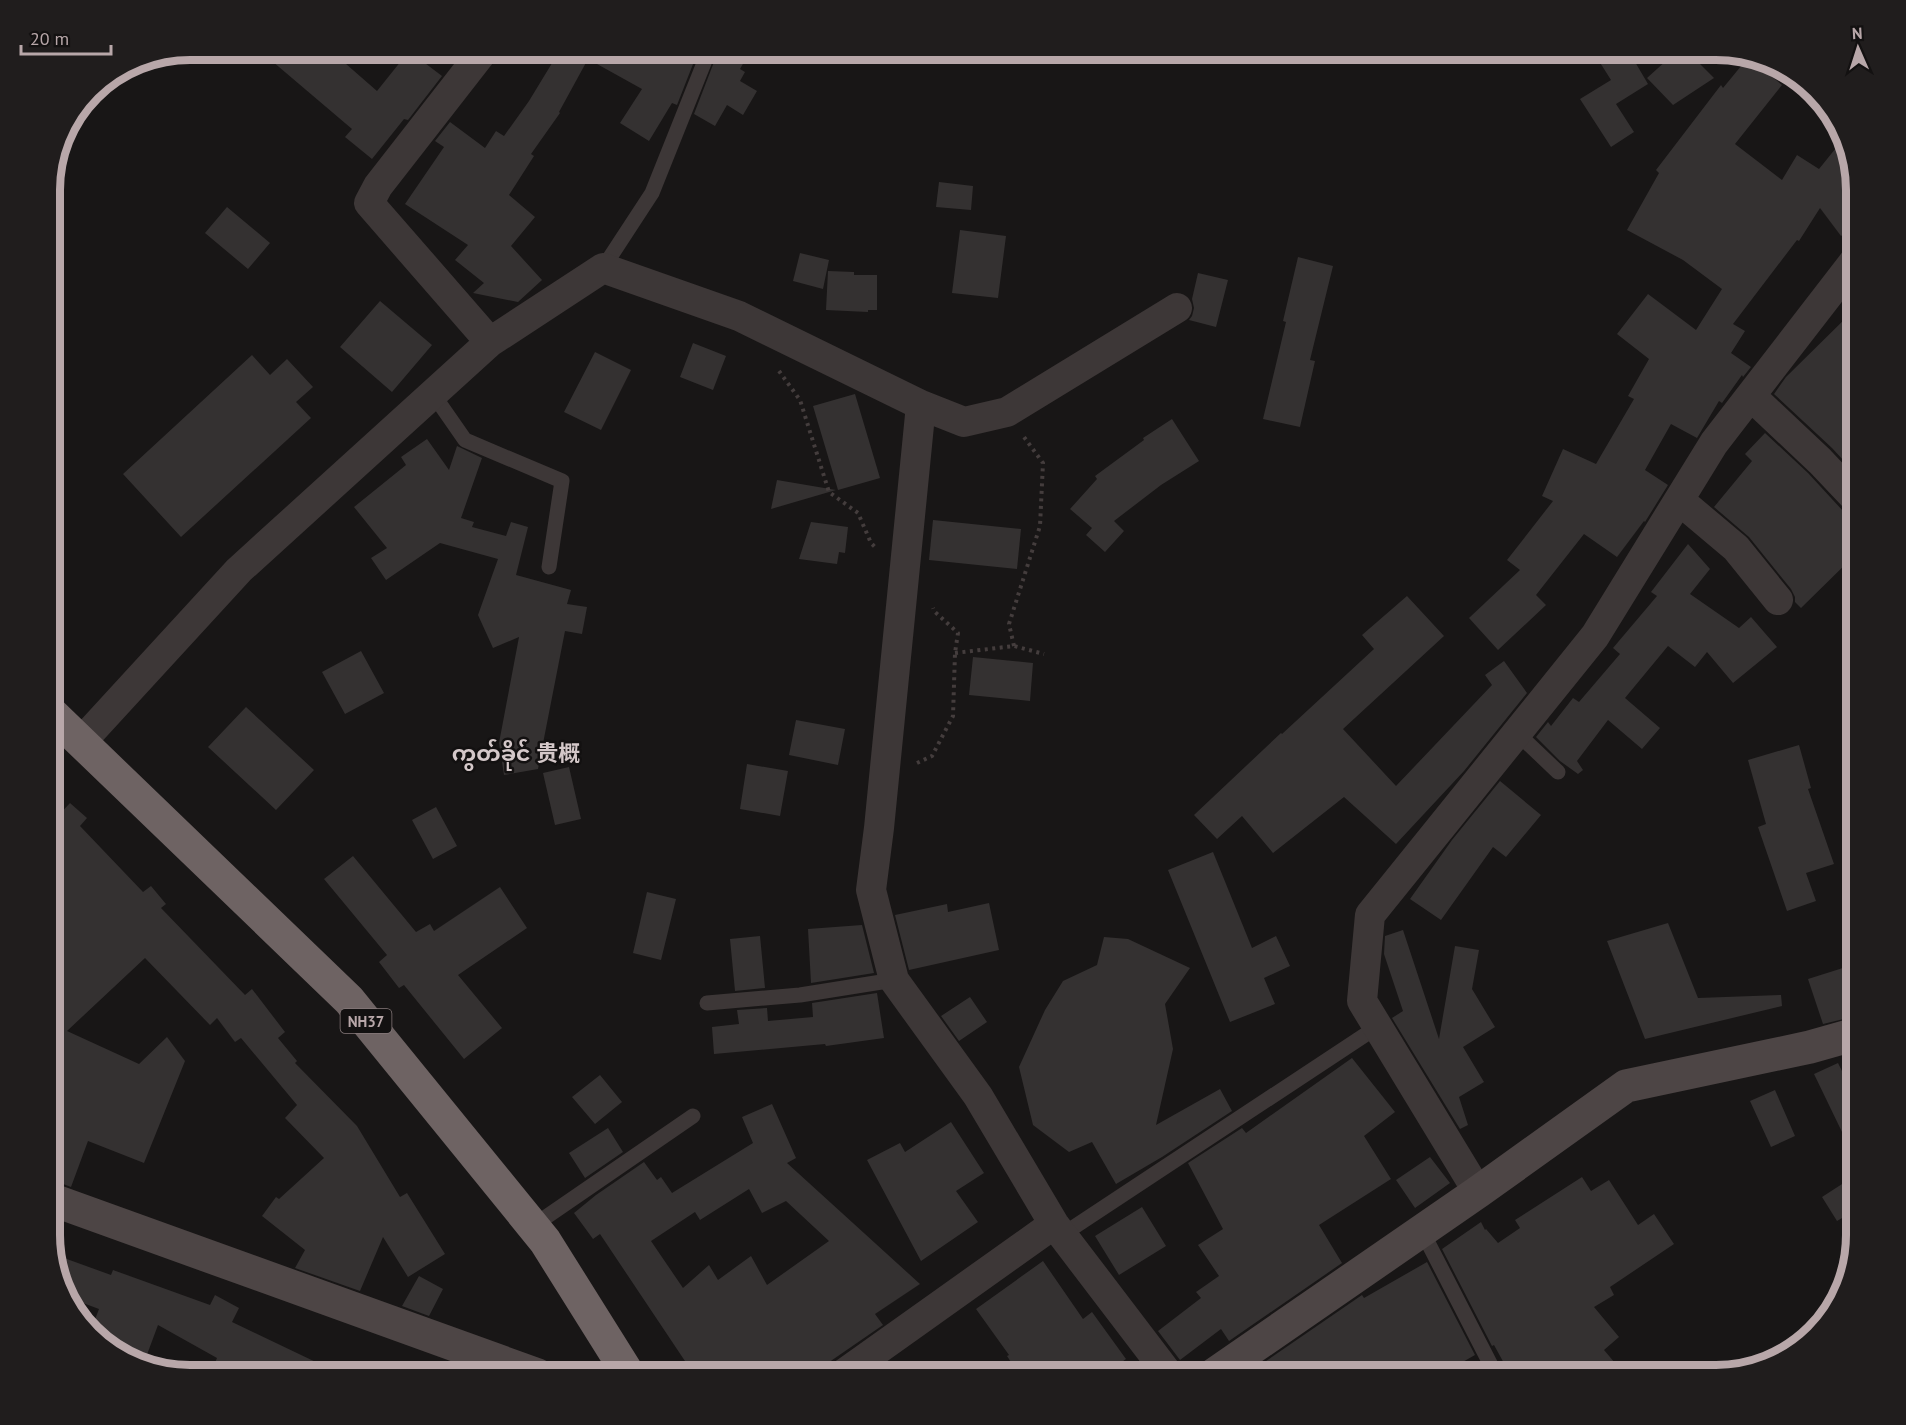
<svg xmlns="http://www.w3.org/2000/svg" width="1906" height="1425" viewBox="0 0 1906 1425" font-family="'PT Sans','Noto Sans SC','Noto Sans Myanmar',sans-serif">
  <rect width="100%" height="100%" fill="#181616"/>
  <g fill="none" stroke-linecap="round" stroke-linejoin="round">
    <!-- stream -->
    <path stroke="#463239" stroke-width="9" d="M 1760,1365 L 1786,1354"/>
  </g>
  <!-- building -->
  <path fill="#343131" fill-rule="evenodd" d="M 259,50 L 330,50 L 377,91 L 409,51 L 442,76 L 408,120 L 404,119 L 372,159 L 345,137 L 352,129 Z
    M 560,50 L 730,50 L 730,54 L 744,62 L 740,69 L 745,72 L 740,81 L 757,91 L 743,115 L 727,105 L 715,126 L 694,114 L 714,62 L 708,54 L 698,55 L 695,59 L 677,105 L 672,103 L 649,141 L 620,123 L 642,89 L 588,59 L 559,112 L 560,113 L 531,154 L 534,156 L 509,195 L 535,217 L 511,246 L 542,280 L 518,302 L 473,293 L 484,283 L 455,260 L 468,245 L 405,204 L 444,147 L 435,141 L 450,122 L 485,148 L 496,131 L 504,136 L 529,101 Z
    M 1592,50 L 1628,50 L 1648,84 L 1616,104 L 1634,132 L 1611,147 L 1580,99 L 1611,80 Z
    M 1678,50 L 1686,50 L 1714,78 L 1673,105 L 1647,78 Z
    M 1746,60 L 1757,64 L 1782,85 L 1735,144 L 1782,180 L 1797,155 L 1819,169 L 1844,138 L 1856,190 L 1856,224 L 1841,236 L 1820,208 L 1799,241 L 1797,240 L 1733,324 L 1745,331 L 1731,353 L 1751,367 L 1743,377 L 1742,375 L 1722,403 L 1719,401 L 1697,438 L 1671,424 L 1645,470 L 1668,485 L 1645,522 L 1644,521 L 1617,557 L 1584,534 L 1536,595 L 1546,605 L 1498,650 L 1469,618 L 1520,570 L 1507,560 L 1553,501 L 1542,496 L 1563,449 L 1596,464 L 1634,399 L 1628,396 L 1649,359 L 1617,334 L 1648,294 L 1696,330 L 1722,289 L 1683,260 L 1627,230 L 1659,173 L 1656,170 L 1721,85 L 1723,88 Z
    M 939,182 L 973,186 L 971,210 L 936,207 Z
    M 227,207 L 270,243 L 248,269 L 205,233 Z
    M 960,230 L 1006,236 L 998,298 L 952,293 Z
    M 800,253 L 829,260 L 823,289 L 793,281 Z
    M 1298,257 L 1333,266 L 1310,360 L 1315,361 L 1300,427 L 1263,419 L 1286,322 L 1283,321 Z
    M 828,271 L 854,272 L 854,275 L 877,275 L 877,310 L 868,310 L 868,312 L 826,310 Z
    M 1198,273 L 1228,280 L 1216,327 L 1189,320 L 1192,316 L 1194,308 L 1192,299 Z
    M 380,301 L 432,345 L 392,392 L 340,347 Z
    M 1856,308 L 1856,474 L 1832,448 L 1774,394 L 1786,377 Z
    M 693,343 L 726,356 L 713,390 L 680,377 Z
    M 595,352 L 631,370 L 601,430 L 564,412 Z
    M 252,355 L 270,375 L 287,359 L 313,387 L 296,402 L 311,418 L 181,537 L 123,474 Z
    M 855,394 L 880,478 L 838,490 L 813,406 Z
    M 1172,419 L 1199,461 L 1161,485 L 1114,521 L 1124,531 L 1105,552 L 1086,535 L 1092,528 L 1070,509 L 1097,479 L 1095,476 L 1144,440 L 1143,438 Z
    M 1765,433 L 1808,473 L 1843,511 L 1851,515 L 1856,516 L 1856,554 L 1801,608 L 1795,602 L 1795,597 L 1791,589 L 1749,537 L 1714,507 L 1752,461 L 1745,454 Z
    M 427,439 L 449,470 L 457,446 L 482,458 L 461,518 L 474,522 L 472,527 L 506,536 L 511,522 L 528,527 L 516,575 L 571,590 L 567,604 L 587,607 L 582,634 L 565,631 L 538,769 L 504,775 L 499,743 L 519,637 L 493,648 L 478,615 L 498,559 L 440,543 L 386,580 L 371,558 L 387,548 L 354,507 L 406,465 L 401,457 Z
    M 777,480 L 836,490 L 771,509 Z
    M 933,520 L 1021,529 L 1017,569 L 929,560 Z
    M 811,522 L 848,527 L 845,553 L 839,552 L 837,564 L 799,559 Z
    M 1688,544 L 1710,569 L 1690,594 L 1739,628 L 1751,617 L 1777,647 L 1733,683 L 1707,652 L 1695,667 L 1668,646 L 1625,698 L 1660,728 L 1642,749 L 1608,720 L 1577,761 L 1583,770 L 1578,774 L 1560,761 L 1536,737 L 1548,722 L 1551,726 L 1573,698 L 1579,702 L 1620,654 L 1613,648 L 1657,596 L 1651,592 Z
    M 1407,596 L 1444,636 L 1343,729 L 1396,786 L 1492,685 L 1485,675 L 1504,661 L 1527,693 L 1464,771 L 1396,844 L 1344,797 L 1273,853 L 1242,816 L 1217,839 L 1194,815 L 1281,733 L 1282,734 L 1374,649 L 1362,635 Z
    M 361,651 L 384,693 L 345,714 L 322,672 Z
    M 973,657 L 1033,663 L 1030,701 L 969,695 Z
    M 246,707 L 314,770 L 276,810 L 208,747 Z
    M 796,720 L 845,729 L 838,765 L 789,755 Z
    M 1799,745 L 1811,788 L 1808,789 L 1834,864 L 1806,873 L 1816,901 L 1787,911 L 1758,827 L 1766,824 L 1748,760 Z
    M 747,764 L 788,771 L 780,816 L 740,809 Z
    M 569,767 L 581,819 L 555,825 L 543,773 Z
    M 1500,781 L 1541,815 L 1506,857 L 1493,847 L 1441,920 L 1410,899 L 1452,840 Z
    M 70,803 L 87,818 L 80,826 L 143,892 L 151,886 L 166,904 L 161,908 L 245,995 L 252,989 L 285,1032 L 278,1038 L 297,1061 L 295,1063 L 357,1126 L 400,1197 L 407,1193 L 445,1254 L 408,1277 L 383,1237 L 360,1291 L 295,1268 L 305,1250 L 262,1216 L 276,1197 L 279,1199 L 324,1158 L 285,1118 L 297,1105 L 241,1038 L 235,1042 L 217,1018 L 210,1025 L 145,958 L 67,1031 L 139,1064 L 167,1037 L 185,1061 L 144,1163 L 88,1141 L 71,1187 L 50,1179 L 50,818 L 56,818 Z
    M 436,807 L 457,846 L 433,859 L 412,820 Z
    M 1213,852 L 1252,948 L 1276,936 L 1290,966 L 1264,978 L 1275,1004 L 1230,1022 L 1168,870 Z
    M 353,856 L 416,932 L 430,924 L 434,931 L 500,887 L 527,928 L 458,975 L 502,1028 L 464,1059 L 404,985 L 399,988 L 379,962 L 387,955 L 324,879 Z
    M 647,892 L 676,899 L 661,960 L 633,953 Z
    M 989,903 L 999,950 L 909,970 L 895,915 L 947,904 L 948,912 Z
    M 1668,923 L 1698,998 L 1781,995 L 1782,1006 L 1645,1039 L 1607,941 Z
    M 862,925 L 874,973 L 811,983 L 808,929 Z
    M 1403,930 L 1439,1039 L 1455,946 L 1479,950 L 1472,989 L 1495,1027 L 1463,1047 L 1484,1082 L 1459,1097 L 1468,1125 L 1460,1129 L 1392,1018 L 1403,1011 L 1384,954 L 1385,936 Z
    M 760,936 L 765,988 L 735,991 L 730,939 Z
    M 1104,937 L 1128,939 L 1190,968 L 1165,1004 L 1173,1049 L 1156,1125 L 1220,1089 L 1232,1111 L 1162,1157 L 1116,1184 L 1092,1142 L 1069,1152 L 1033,1125 L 1019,1067 L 1045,1010 L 1063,981 L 1097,965 Z
    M 1846,967 L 1856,998 L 1856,1016 L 1823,1024 L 1808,979 Z
    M 877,993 L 884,1038 L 826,1046 L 825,1044 L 714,1054 L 712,1027 L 739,1024 L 737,1010 L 767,1008 L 768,1021 L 813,1017 L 812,1003 Z
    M 970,997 L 987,1022 L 959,1041 L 941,1016 Z
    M 1352,1058 L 1395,1112 L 1364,1136 L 1391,1179 L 1319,1225 L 1342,1263 L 1229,1341 L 1221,1329 L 1180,1360 L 1158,1331 L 1201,1298 L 1196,1292 L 1219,1276 L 1198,1245 L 1223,1229 L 1188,1163 L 1242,1128 L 1246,1133 Z
    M 1838,1063 L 1844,1075 L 1856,1069 L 1856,1161 L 1814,1074 Z
    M 600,1075 L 622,1102 L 595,1124 L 572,1097 Z
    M 1775,1090 L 1795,1136 L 1771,1147 L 1750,1101 Z
    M 772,1104 L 796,1158 L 787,1163 L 920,1284 L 875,1314 L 883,1325 L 809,1376 L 695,1376 L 600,1234 L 593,1239 L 574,1213 L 596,1195 L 644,1162 L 657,1180 L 661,1177 L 672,1193 L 753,1143 L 742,1117 ZM 749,1189 L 762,1213 L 786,1201 L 829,1241 L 767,1285 L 751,1256 L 718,1280 L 709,1265 L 683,1288 L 651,1241 L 695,1212 L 700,1220 Z
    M 951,1122 L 984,1173 L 956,1191 L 978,1222 L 921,1261 L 867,1160 L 900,1143 L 905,1152 Z
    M 608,1128 L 623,1152 L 585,1178 L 569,1153 Z
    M 1430,1157 L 1450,1183 L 1415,1208 L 1396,1180 Z
    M 1856,1175 L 1856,1210 L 1837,1221 L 1822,1197 Z
    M 1582,1177 L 1591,1191 L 1609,1180 L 1638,1225 L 1654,1214 L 1674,1244 L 1610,1287 L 1614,1295 L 1594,1307 L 1619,1337 L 1604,1350 L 1615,1363 L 1600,1376 L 1511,1376 L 1494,1345 L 1492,1346 L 1442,1249 L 1481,1222 L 1485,1230 L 1486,1229 L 1498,1243 L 1520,1228 L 1515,1220 Z
    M 1142,1207 L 1166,1246 L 1119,1275 L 1095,1236 Z
    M 53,1254 L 111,1275 L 113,1270 L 210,1305 L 215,1295 L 239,1308 L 232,1322 L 345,1376 L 236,1376 L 214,1365 L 217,1358 L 158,1325 L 145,1360 L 104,1346 L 91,1330 L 99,1309 L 64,1296 Z
    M 1043,1261 L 1083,1319 L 1092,1312 L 1126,1359 L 1102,1376 L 1020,1376 L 1007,1356 L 1009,1355 L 976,1309 Z
    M 1427,1262 L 1475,1355 L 1438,1376 L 1252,1376 L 1250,1372 L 1362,1295 L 1364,1298 Z
    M 419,1276 L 443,1289 L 429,1316 L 402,1306 Z"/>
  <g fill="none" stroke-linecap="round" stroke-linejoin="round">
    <!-- path -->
    <path stroke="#443d3d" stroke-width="4" stroke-dasharray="3 4.5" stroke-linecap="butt" d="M 779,371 L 800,400 L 829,492 L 858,513 L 871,543 L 876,548
      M 1014,646 L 1009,624 L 1040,526 L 1043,463 L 1024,437
      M 955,653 L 1014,646 L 1044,654
      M 917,763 L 932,756 L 953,716 L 955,653 L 958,633 L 934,611 L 933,608"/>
    <!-- lane -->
    <path stroke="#3d3737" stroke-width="15" d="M 603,268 L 652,193 L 704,63
      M 433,394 L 465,440 L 562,481 L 549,567
      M 1517,733 L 1558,772
      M 707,1003 L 800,995 L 894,980
      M 533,1226 L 693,1116
      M 1422,1231 L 1496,1375
      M 1062,1235 L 1377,1027"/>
    <!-- street -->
    <path stroke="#3d3737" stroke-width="30" d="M 484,50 L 378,186 L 369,203 L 490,342
      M 1751,396 L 1820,461 L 1856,499
      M 921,405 L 879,828 L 871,890 L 894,980 L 978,1096 L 1054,1224 L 1169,1375
      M 1679,500 L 1736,548 L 1778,600
      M 82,741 L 239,570 L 490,342 L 603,268 L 739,316 L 921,405 L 964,422 L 1007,412 L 1177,308
      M 1478,1192 L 1362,1001 L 1370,915 L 1595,636 L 1714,443 L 1856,259
      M 459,1375 L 474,1352
      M 842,1375 L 1054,1224"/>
    <!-- secondary -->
    <path stroke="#4d4545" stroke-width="33" d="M 50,1199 L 538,1375
      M 1213,1375 L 1478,1192 L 1626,1086 L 1810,1047 L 1856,1034"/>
    <!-- highway -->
    <path stroke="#6e6363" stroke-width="33" d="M 50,712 L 349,1000 L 545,1241 L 629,1375"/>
  </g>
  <g text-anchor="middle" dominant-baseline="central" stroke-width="5" stroke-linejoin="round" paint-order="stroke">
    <!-- shield labels -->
    <rect fill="#131111" stroke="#867a7b" stroke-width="1.5" x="340.5" y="1009" width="51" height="24" rx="4.5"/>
    <g font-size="15" font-weight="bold" fill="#b8a7a9">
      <text x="366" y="1021">NH37</text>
    </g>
    <!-- district labels -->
    <g font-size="22" font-weight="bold" fill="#d4c8c9" stroke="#131111">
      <text x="516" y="753">ကွတ်ခိုင် 贵概</text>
    </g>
  </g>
  <!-- crop -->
  <path d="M0 0H1906V1425H0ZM190 60H1716A130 130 0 0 1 1846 190V1235A130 130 0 0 1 1716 1365H190A130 130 0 0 1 60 1235V190A130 130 0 0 1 190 60Z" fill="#201d1d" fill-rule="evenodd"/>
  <path fill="none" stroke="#b8a7a9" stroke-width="8" d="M190 60H1716A130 130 0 0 1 1846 190V1235A130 130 0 0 1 1716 1365H190A130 130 0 0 1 60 1235V190A130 130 0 0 1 190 60Z"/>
  <!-- north arrow -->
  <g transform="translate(1858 48) rotate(357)" stroke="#131111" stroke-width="4.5" paint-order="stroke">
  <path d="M0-4.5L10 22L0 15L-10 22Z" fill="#b8a7a9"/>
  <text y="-9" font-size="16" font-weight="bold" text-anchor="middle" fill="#b8a7a9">N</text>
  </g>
  <!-- scale -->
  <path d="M21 45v9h90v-9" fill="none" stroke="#b8a7a9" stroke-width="3"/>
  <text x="30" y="45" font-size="18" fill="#b8a7a9" stroke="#131111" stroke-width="4.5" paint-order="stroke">20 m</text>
</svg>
